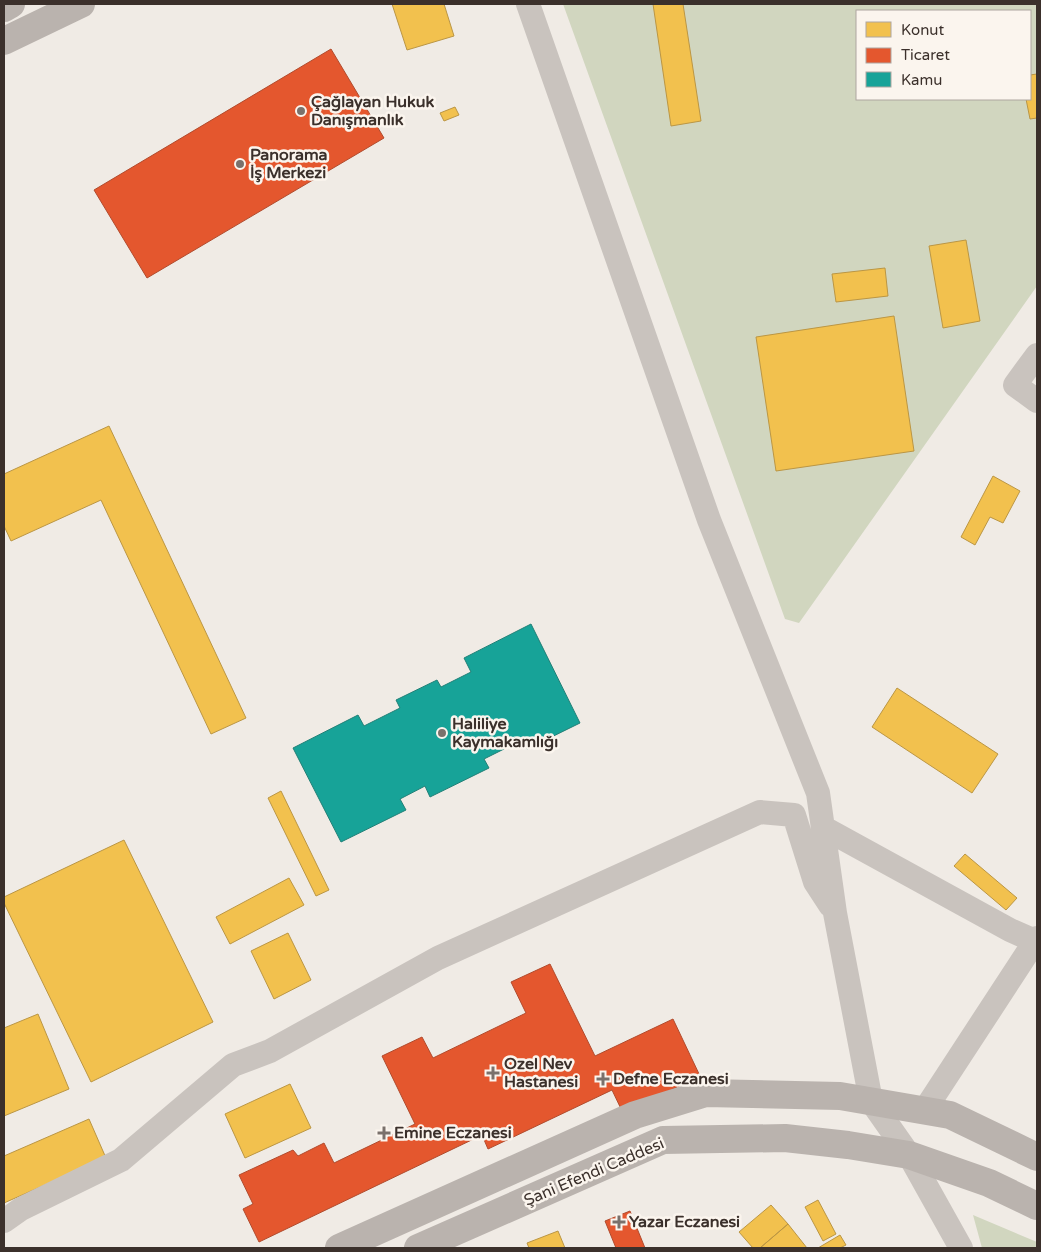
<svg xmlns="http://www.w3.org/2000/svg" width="1041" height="1252" viewBox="0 0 1041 1252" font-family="'Varela Round',sans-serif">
  <rect width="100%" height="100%" fill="#f0ebe5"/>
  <!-- green -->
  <path fill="#d1d6bf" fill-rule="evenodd" d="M 563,4 L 1037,4 L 1037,286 L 799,623 L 785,619 ZM 857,11 L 1030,11 L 1030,99 L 857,99 Z
    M 973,1215 L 1037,1242 L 1037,1248 L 982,1248 Z"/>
  <!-- homes -->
  <path fill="#f2c14e" stroke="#bb9644" d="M 392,4 L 444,4 L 454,36 L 407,50 Z
    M 653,4 L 683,4 L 701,121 L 671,126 Z
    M 1037,74 L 1037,118 L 1030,119 L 1026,99 L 1030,99 L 1030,75 Z
    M 455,107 L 459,115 L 444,121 L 440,113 Z
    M 966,240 L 980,321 L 943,328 L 929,246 Z
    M 885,268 L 888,296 L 836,302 L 832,274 Z
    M 894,316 L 914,451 L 776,471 L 756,337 Z
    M 109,426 L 246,718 L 211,734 L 101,500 L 11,541 L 4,526 L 4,474 Z
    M 993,476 L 1020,491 L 1003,523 L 990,517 L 975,545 L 961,537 Z
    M 897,688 L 998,754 L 972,793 L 872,727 Z
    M 281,791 L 329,890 L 316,896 L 268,798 Z
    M 124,840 L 213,1022 L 91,1082 L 4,903 L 4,897 Z
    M 965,854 L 1017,898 L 1006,910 L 954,866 Z
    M 289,878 L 304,905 L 230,944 L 216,917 Z
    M 288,933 L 311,980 L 274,999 L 251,951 Z
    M 38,1014 L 69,1089 L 4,1116 L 4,1028 Z
    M 290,1084 L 311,1128 L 245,1158 L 225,1114 Z
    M 89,1119 L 106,1158 L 4,1203 L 4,1156 Z
    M 818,1200 L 836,1234 L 823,1241 L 805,1207 Z
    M 771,1205 L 788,1224 L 760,1248 L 753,1248 L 739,1232 Z
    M 788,1224 L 807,1248 L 760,1248 Z
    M 558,1231 L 565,1248 L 529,1248 L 527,1243 Z
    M 840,1235 L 846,1245 L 840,1248 L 818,1248 Z"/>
  <!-- shops -->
  <path fill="#e4572e" stroke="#b14b2d" d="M 331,49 L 384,138 L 147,278 L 94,190 Z
    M 550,964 L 595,1056 L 673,1019 L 700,1076 L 623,1113 L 612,1090 L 488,1149 L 482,1135 L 259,1242 L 243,1209 L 253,1204 L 239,1175 L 293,1150 L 298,1156 L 324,1143 L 334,1163 L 415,1124 L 382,1056 L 422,1037 L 433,1058 L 526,1013 L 511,982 Z
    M 630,1211 L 645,1248 L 616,1248 L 605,1221 Z"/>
  <!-- public -->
  <path fill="#17a398" stroke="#228077" d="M 531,624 L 580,723 L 527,749 L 522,740 L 484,759 L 489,768 L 430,797 L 425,786 L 400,799 L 406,810 L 341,842 L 293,748 L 358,715 L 364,726 L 400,708 L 396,700 L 437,680 L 441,687 L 471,672 L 464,658 Z"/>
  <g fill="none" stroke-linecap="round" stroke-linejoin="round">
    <!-- minor -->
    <path stroke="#c9c3be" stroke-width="24" d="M 528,4 L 709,520 L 818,793 L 835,913 L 871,1101 L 909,1155 L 961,1248
      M 1037,355 L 1015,385 L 1037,401
      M 824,828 L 1010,930 L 1035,941
      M 924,1111 L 1037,938
      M 4,1221 L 21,1209 L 121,1160 L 233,1065 L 270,1051 L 438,958 L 760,812 L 794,815 L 815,882 L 830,905"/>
    <!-- secondary -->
    <path stroke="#bab3ae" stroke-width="28" d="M 4,8 L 11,4
      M 4,41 L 81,4
      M 339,1248 L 635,1115 L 706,1093 L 840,1096 L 950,1115 L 1037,1157
      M 418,1248 L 663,1140 L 785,1138 L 848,1145 L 909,1155 L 989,1183 L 1037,1206"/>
  </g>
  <!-- markers -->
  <g fill="#7a716c" stroke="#fbf5ee" stroke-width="2">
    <circle cx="301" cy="111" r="5"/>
    <circle cx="240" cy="164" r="5"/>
    <circle cx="442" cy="733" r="5"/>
    <path d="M490.5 1065.5h5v5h5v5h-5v5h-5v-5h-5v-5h5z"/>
    <path d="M600.5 1071.5h5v5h5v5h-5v5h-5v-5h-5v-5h5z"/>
    <path d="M381.5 1125.5h5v5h5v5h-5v5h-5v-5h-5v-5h5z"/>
    <path d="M616.5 1214.5h5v5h5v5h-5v5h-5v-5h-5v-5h5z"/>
  </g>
  <g text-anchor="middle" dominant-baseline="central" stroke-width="5" stroke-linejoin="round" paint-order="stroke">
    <!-- poi labels -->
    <g font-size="16" font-weight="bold" fill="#3b302b" stroke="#fbf5ee" text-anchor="start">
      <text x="311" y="102">Çağlayan Hukuk<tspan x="311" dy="18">Danışmanlık</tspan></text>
      <text x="250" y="155">Panorama<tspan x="250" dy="18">İş Merkezi</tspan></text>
      <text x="452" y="724">Haliliye<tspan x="452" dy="18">Kaymakamlığı</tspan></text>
      <text x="504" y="1064">Ozel Nev<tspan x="504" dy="18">Hastanesi</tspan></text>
      <text x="613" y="1079">Defne Eczanesi</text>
      <text x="394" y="1133">Emine Eczanesi</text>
      <text x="629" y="1222">Yazar Eczanesi</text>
    </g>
    <!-- street labels -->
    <g font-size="16" fill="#3b302b" stroke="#fbf5ee">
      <text transform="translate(594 1172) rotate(-23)">Şani Efendi Caddesi</text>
    </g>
  </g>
  <!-- border -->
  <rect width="1041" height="1252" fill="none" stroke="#3b302b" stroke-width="10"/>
  <!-- legend -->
  <rect x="856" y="10" width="175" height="90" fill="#fbf5ee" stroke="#aea6a0"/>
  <rect x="866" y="22" width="25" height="15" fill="#f2c14e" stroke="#aea6a0"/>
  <text x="901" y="35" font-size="15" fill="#3b302b">Konut</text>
  <rect x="866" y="48" width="25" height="15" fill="#e4572e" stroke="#aea6a0"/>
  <text x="901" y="60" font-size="15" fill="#3b302b">Ticaret</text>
  <rect x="866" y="72" width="25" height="15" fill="#17a398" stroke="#aea6a0"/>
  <text x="901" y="85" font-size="15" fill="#3b302b">Kamu</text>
</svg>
